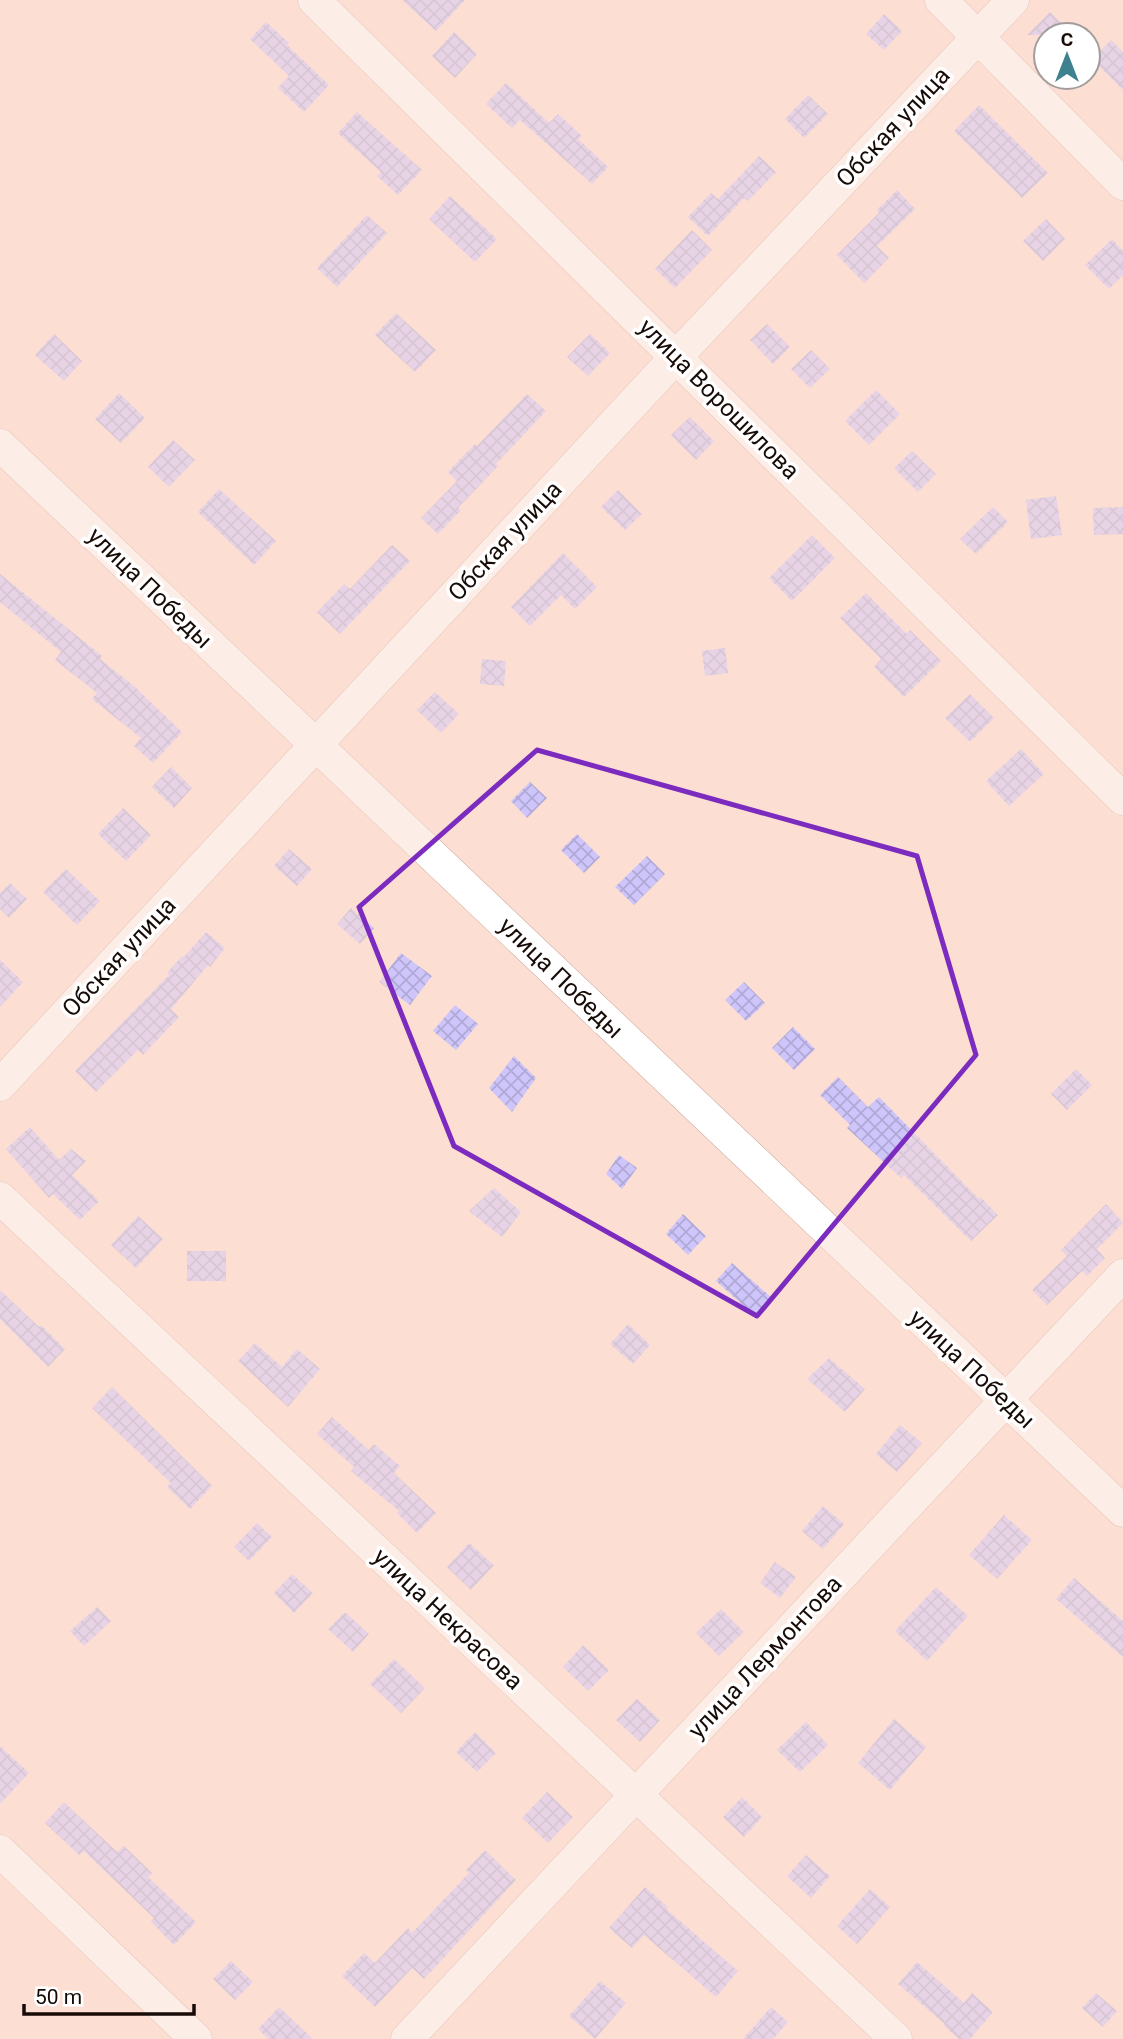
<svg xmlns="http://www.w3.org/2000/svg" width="1123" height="2039" viewBox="0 0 1123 2039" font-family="Roboto,sans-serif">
  <defs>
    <pattern id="building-cross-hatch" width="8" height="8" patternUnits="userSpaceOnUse" patternTransform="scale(1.75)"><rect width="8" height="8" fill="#cec6fb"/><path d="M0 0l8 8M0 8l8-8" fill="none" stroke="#b0a9d6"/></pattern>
  </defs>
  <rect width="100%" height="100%" fill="#fcded3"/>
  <!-- building -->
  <path fill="url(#building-cross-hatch)" d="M 402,0 L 465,0 L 436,31 Z
    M 1050,12 L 1073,35 L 1027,35 Z
    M 884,14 L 902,31 L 884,50 L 866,34 Z
    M 266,22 L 289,43 L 287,45 L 329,85 L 304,112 L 278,88 L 289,76 L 250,39 Z
    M 454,32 L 477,54 L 455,78 L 432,56 Z
    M 1111,40 L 1123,52 L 1123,90 L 1092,59 Z
    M 506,83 L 549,123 L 558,114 L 582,136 L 578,139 L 608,167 L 592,184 L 520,120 L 512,128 L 486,104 Z
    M 808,95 L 828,114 L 804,138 L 785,119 Z
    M 979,105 L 1048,173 L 1022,198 L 954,131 Z
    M 357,112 L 422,170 L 398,195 L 377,176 L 381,172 L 338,133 Z
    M 759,156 L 776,172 L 748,201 L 744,198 L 708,236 L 688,217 L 711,193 L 718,199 Z
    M 897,190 L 915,209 L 877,246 L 889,258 L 864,283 L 837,255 L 879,213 L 877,210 Z
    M 450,196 L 497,239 L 475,262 L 429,219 Z
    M 367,215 L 387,233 L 337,287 L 317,268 Z
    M 1046,219 L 1065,239 L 1043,261 L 1023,241 Z
    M 692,230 L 712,250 L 675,288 L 655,269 Z
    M 1112,239 L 1123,251 L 1123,275 L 1109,289 L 1085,265 Z
    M 396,313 L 436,350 L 415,372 L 375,335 Z
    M 767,324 L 790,347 L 773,364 L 750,340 Z
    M 54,334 L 82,361 L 64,381 L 35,355 Z
    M 590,334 L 610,353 L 588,376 L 567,357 Z
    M 811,350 L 830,369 L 810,388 L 791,369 Z
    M 876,390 L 900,414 L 869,445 L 845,421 Z
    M 119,393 L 145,418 L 121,443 L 95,419 Z
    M 527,394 L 546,411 L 496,464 L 498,466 L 458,508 L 461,510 L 438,534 L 421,518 L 457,481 L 448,472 L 475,444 L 477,446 Z
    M 690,417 L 714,441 L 696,460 L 671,435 Z
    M 173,440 L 195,460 L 169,487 L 148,467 Z
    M 912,451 L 936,474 L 918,492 L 894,468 Z
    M 219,489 L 276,541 L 254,565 L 198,512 Z
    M 618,490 L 642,514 L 625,530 L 601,507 Z
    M 1056,496 L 1062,535 L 1031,539 L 1026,500 Z
    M 993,507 L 1008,522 L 976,554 L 960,539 Z
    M 1123,507 L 1123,534 L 1094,535 L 1093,508 Z
    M 812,535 L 835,558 L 792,601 L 769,578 Z
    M 392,545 L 410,561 L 340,634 L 317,612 L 344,584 L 350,589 Z
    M 563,553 L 597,587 L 575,609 L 561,595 L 530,626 L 511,607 Z
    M 0,574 L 102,656 L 100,659 L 135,687 L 182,732 L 153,763 L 134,746 L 141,738 L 92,699 L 97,693 L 55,660 L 61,652 L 0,602 Z
    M 866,593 L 907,634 L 910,630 L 941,661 L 904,697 L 874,667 L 881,659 L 840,618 Z
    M 725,648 L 728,673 L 705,676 L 702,651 Z
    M 482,659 L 506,661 L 504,686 L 480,684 Z
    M 435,692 L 459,714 L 441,733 L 417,710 Z
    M 970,694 L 994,718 L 970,742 L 945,718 Z
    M 1021,749 L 1044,774 L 1009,806 L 986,781 Z
    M 171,767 L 192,788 L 174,808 L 152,787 Z
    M 530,782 L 547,798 L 527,818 L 511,801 Z
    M 123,808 L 151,835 L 126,861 L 98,834 Z
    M 577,834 L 600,857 L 584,873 L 561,850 Z
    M 289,849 L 312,869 L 297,886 L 274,866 Z
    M 647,856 L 665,874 L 634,905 L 615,887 Z
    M 66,869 L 100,901 L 77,925 L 43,892 Z
    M 10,883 L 27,899 L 9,918 L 0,909 L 0,893 Z
    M 351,908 L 374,928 L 360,944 L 337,924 Z
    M 206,932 L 225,948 L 210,967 L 208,965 L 171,1009 L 179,1017 L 143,1055 L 138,1050 L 96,1092 L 75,1071 L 169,975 L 167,973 L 182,956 L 184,957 Z
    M 401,953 L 432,976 L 410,1005 L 379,982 Z
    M 0,960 L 23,982 L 0,1007 Z
    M 744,982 L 765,1003 L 746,1021 L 725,1000 Z
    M 455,1005 L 478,1024 L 456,1050 L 433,1031 Z
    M 793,1027 L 815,1049 L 794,1070 L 772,1048 Z
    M 514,1056 L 536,1078 L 512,1112 L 489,1088 Z
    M 1076,1069 L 1092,1085 L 1067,1110 L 1051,1094 Z
    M 838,1077 L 868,1107 L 879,1097 L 979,1199 L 980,1197 L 998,1215 L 971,1241 L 904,1175 L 901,1178 L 847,1128 L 850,1125 L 820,1095 Z
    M 30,1127 L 59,1160 L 71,1149 L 86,1161 L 72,1175 L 99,1201 L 80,1220 L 53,1194 L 49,1198 L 6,1149 Z
    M 619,1155 L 637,1168 L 622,1189 L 606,1174 Z
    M 494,1188 L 521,1212 L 502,1237 L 469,1211 Z
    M 1106,1204 L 1123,1223 L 1097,1249 L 1105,1258 L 1087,1276 L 1082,1271 L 1047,1305 L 1032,1290 L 1067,1256 L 1061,1250 Z
    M 683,1214 L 706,1236 L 688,1255 L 666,1234 Z
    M 138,1216 L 163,1239 L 136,1268 L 111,1245 Z
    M 187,1251 L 226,1251 L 226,1281 L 187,1281 Z
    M 732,1263 L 773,1299 L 756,1317 L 716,1281 Z
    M 0,1290 L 39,1327 L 41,1325 L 65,1349 L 48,1367 L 0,1319 Z
    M 628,1324 L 650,1345 L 633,1364 L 610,1344 Z
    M 255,1343 L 282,1367 L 297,1349 L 320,1369 L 288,1407 L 238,1361 Z
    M 829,1358 L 865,1389 L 845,1412 L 807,1379 Z
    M 112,1387 L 212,1486 L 190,1509 L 167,1487 L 171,1483 L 92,1408 Z
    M 332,1417 L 369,1450 L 374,1444 L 400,1466 L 394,1473 L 436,1513 L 417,1533 L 397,1513 L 399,1511 L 351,1471 L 354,1467 L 317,1434 Z
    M 900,1425 L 922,1443 L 897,1472 L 876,1454 Z
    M 823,1506 L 844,1524 L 823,1549 L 802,1531 Z
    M 1004,1515 L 1032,1540 L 997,1579 L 969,1555 Z
    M 257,1523 L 272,1537 L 249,1561 L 234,1547 Z
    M 469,1543 L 494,1565 L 471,1590 L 447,1567 Z
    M 775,1562 L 796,1577 L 780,1598 L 760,1583 Z
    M 292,1574 L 313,1593 L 294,1613 L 274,1593 Z
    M 1074,1578 L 1123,1621 L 1123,1657 L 1056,1599 Z
    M 936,1587 L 968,1616 L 927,1661 L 895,1631 Z
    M 97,1607 L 111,1621 L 84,1646 L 70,1631 Z
    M 721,1609 L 744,1632 L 719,1656 L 696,1633 Z
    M 345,1612 L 369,1634 L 353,1652 L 328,1629 Z
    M 583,1645 L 609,1670 L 588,1691 L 563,1667 Z
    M 394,1659 L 425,1688 L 401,1713 L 370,1684 Z
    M 637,1699 L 660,1720 L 640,1742 L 616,1720 Z
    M 894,1719 L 926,1747 L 890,1790 L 858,1763 Z
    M 806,1722 L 828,1745 L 800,1772 L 777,1750 Z
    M 475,1732 L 496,1753 L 477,1772 L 456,1752 Z
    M 0,1746 L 29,1773 L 0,1804 Z
    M 547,1792 L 573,1817 L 548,1843 L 522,1818 Z
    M 742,1797 L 762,1817 L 744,1837 L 723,1817 Z
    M 64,1802 L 117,1852 L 124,1846 L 152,1873 L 148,1877 L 196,1922 L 174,1945 L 151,1922 L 154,1918 L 84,1851 L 79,1855 L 45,1823 Z
    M 485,1850 L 516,1880 L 424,1979 L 412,1968 L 375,2007 L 342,1976 L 364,1953 L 375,1963 L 408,1928 L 412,1933 L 469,1873 L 466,1870 Z
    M 806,1855 L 830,1876 L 811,1898 L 787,1876 Z
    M 645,1887 L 668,1907 L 666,1909 L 738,1971 L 716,1997 L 644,1935 L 632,1948 L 609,1928 Z
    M 870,1889 L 890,1907 L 857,1944 L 837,1926 Z
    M 231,1961 L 253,1982 L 235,2000 L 213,1979 Z
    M 917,1962 L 964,2003 L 972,1993 L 993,2012 L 970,2039 L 959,2039 L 944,2026 L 945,2024 L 898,1984 Z
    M 600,1981 L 626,2003 L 595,2039 L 569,2016 Z
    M 1096,1993 L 1117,2011 L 1103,2027 L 1082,2008 Z
    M 279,2007 L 313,2039 L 269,2039 L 258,2029 Z
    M 771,2007 L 788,2022 L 773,2039 L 743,2039 Z"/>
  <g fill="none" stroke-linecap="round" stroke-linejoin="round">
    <defs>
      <path id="minor" d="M 314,0 L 1123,799
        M 941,0 L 1123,184
        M 0,445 L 1123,1511
        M 0,1085 L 676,357 L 1013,0
        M 0,1198 L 896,2039
        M 0,1851 L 196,2039
        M 407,2039 L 1123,1275"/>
    </defs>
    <!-- minor casing -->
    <use href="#minor" stroke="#caa79b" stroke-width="33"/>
    <!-- minor -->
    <use href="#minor" stroke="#fff" stroke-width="32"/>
  </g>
  <!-- marked area -->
  <path d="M0 0H1123V2039H0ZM 537,750 L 917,856 L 976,1055 L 757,1316 L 454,1146 L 359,907 Z" fill="#fcded3" fill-opacity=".55" fill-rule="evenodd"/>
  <path fill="none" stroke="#7b2cbf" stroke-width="5" stroke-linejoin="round" d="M 537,750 L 917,856 L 976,1055 L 757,1316 L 454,1146 L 359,907 Z"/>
  <g text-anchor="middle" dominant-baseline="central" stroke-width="7" stroke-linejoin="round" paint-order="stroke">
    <!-- street labels -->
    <g font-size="24" fill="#170b07" stroke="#fff">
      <text transform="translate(893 127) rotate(-47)">Обская улица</text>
      <text transform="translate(719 399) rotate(45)">улица Ворошилова</text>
      <text transform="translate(505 541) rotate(-47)">Обская улица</text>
      <text transform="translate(150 588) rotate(44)">улица Победы</text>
      <text transform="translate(119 957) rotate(-47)">Обская улица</text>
      <text transform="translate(561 978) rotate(44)">улица Победы</text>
      <text transform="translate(972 1369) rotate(43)">улица Победы</text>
      <text transform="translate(448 1619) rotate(43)">улица Некрасова</text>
      <text transform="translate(765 1657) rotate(-47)">улица Лермонтова</text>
    </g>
  </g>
  <!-- north arrow -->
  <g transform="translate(1067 56)"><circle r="33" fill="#ffffff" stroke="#a29d9c" stroke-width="2"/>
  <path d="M0-5L12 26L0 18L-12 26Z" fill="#3d828e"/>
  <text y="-10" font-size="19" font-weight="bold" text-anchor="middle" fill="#170b07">С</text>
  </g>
  <!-- scale -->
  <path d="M24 2004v10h170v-10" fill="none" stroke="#170b07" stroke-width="3.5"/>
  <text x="35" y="2004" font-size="21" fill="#170b07" stroke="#ffffff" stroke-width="5" paint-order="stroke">50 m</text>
</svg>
